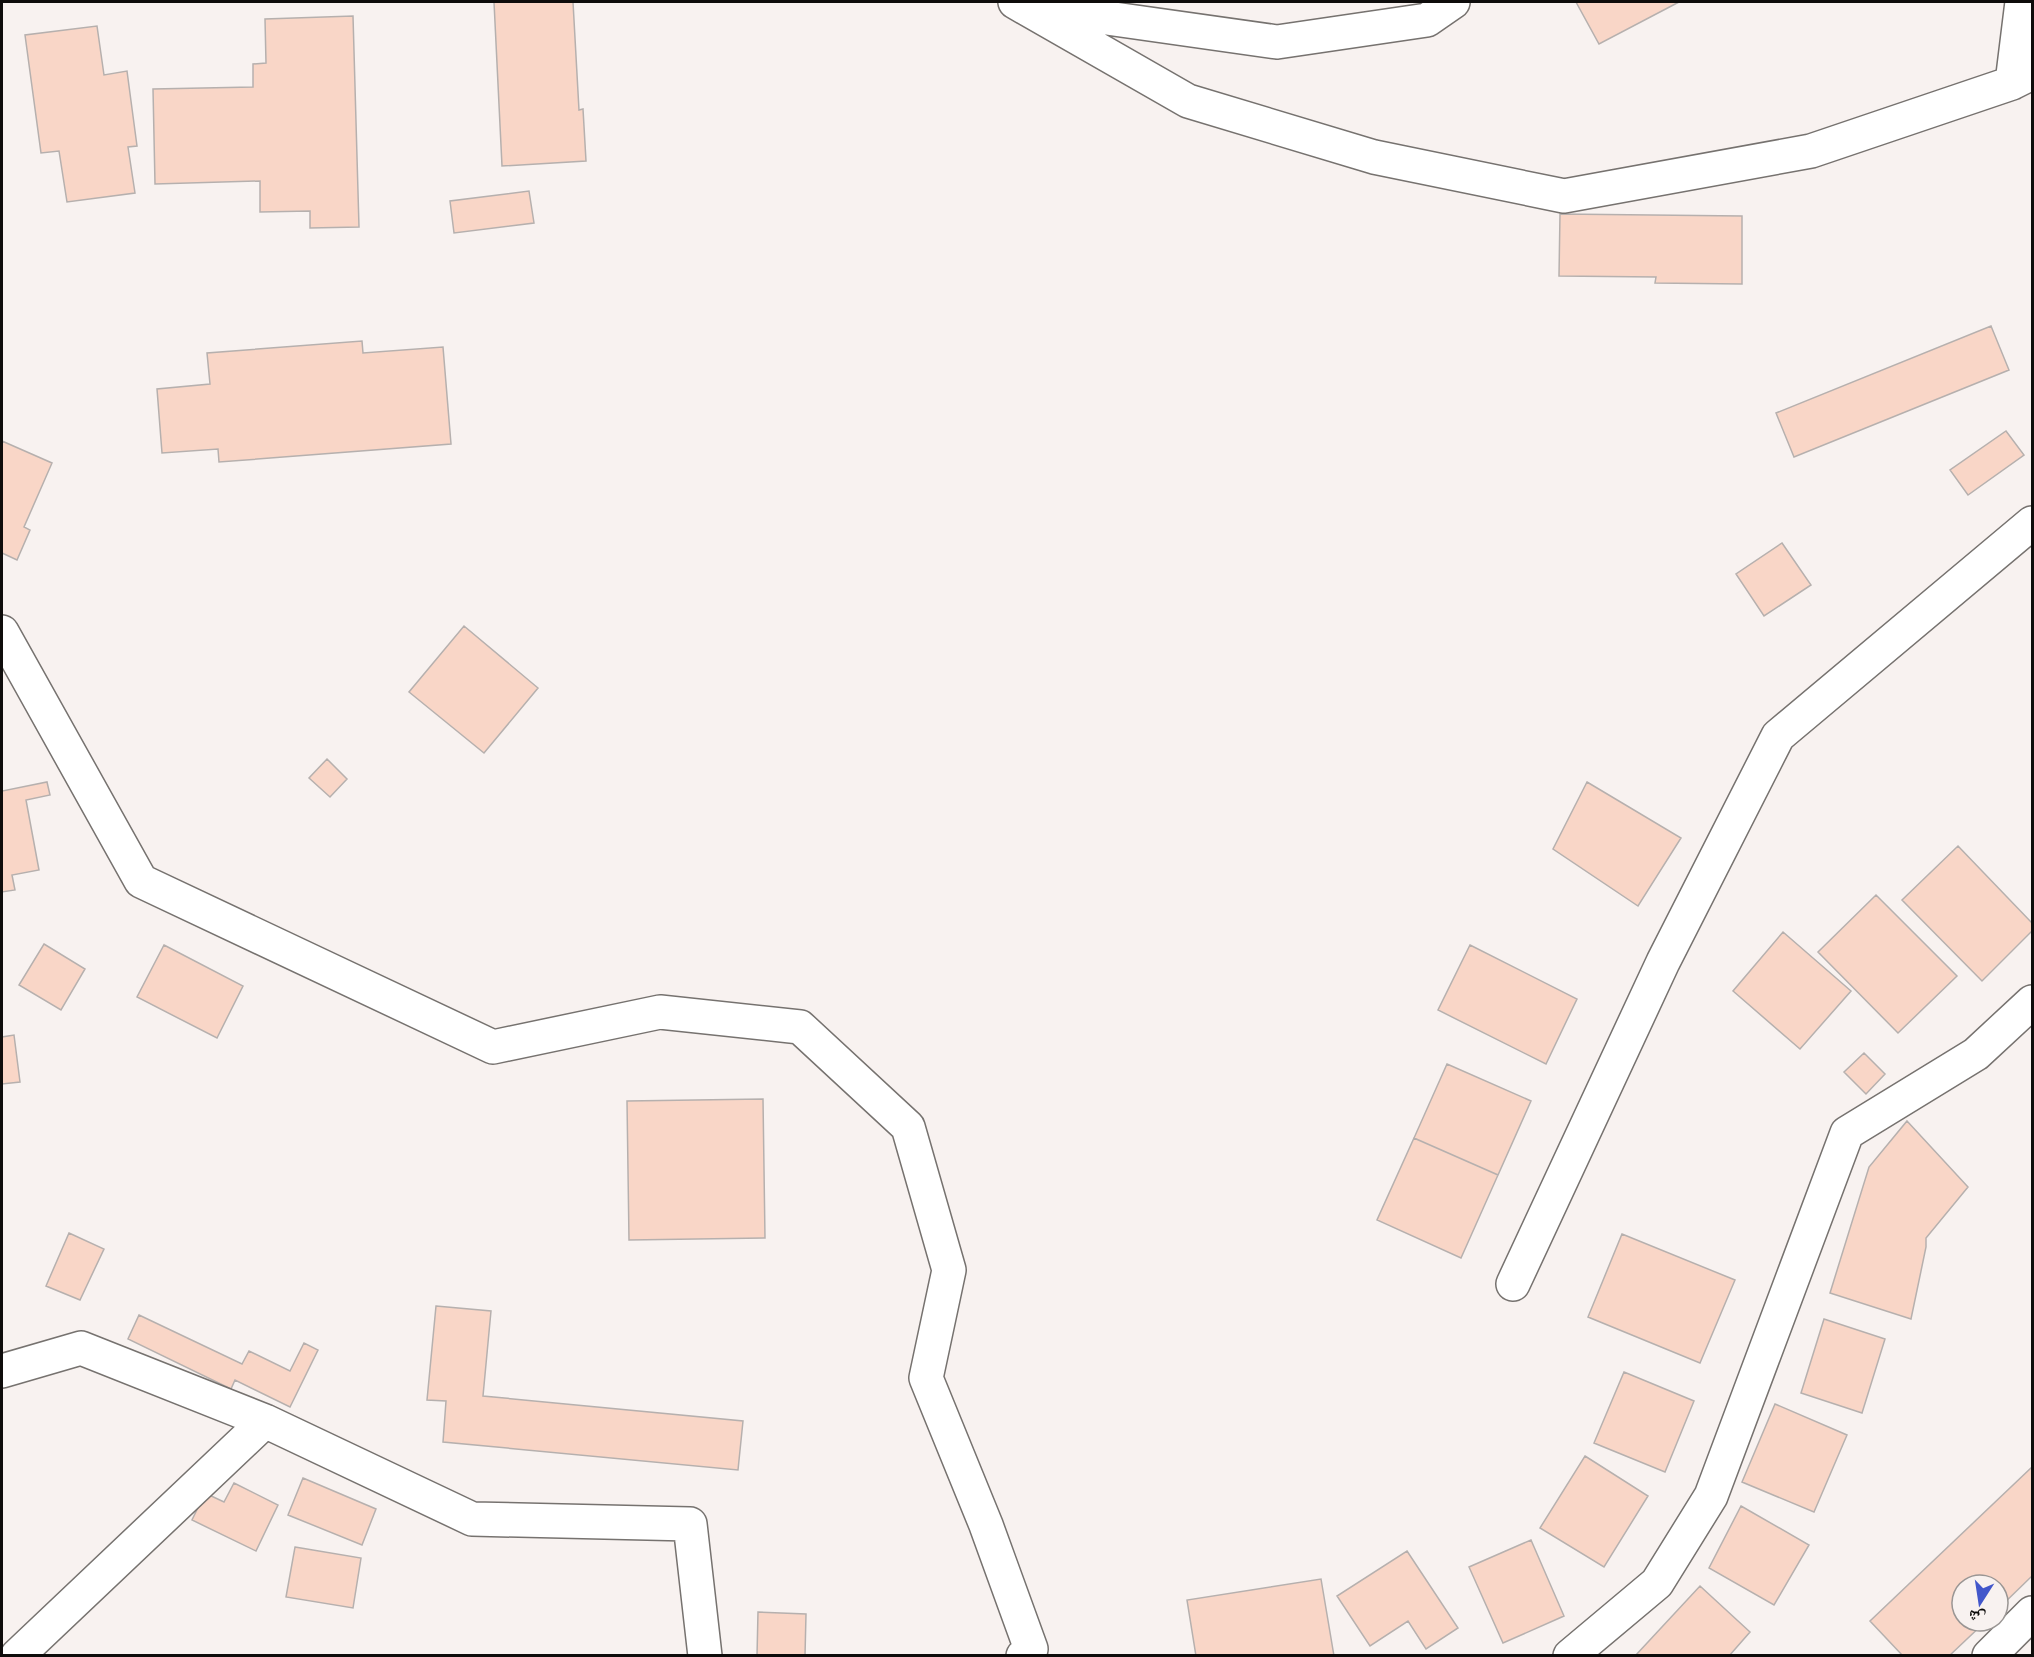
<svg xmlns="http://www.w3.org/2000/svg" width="2034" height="1657" viewBox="0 0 2034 1657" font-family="Signika,'Noto Naskh Arabic',sans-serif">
  <rect width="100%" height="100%" fill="#f8f2f0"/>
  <!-- building -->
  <path fill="#f9d6c7" stroke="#b6b0ae" stroke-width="1.5" d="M 494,2 L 573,2 L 579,110 L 583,109 L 586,161 L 502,166 Z
    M 1576,2 L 1679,2 L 1599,44 Z
    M 353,16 L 359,227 L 310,228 L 310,211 L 260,212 L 260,181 L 155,184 L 153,89 L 253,87 L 253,64 L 266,63 L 265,19 Z
    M 97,26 L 104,75 L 127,71 L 137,146 L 128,147 L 135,193 L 67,202 L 59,151 L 41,153 L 25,35 Z
    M 529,191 L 534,223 L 454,233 L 450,201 Z
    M 1560,214 L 1742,216 L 1742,284 L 1655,283 L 1656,277 L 1559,276 Z
    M 1991,326 L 2009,370 L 1794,457 L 1776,413 Z
    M 362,341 L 363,353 L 443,347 L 451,444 L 219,462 L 218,449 L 162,453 L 157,389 L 210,384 L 207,353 Z
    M 2006,431 L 2024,455 L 1968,495 L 1950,470 Z
    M 2,441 L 52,463 L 24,527 L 30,530 L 17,560 L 2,553 Z
    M 1782,543 L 1811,585 L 1764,616 L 1736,574 Z
    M 464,626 L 538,688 L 484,753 L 409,692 Z
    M 327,759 L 347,779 L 330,797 L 309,778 Z
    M 47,782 L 50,795 L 26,800 L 39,870 L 12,875 L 15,890 L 2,892 L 2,791 Z
    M 1587,782 L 1681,838 L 1638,906 L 1553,849 Z
    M 1958,846 L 2032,923 L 2032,931 L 1982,981 L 1902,900 Z
    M 1876,895 L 1957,976 L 1898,1033 L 1818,952 Z
    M 1783,932 L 1851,991 L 1800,1049 L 1733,991 Z
    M 44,944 L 85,969 L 61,1010 L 19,985 Z
    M 164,945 L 243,986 L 217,1038 L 137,997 Z
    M 1470,945 L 1577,999 L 1546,1064 L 1438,1010 Z
    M 14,1035 L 20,1082 L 2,1084 L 2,1037 Z
    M 1864,1053 L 1885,1074 L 1866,1094 L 1844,1072 Z
    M 1447,1064 L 1531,1101 L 1498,1175 L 1414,1138 Z
    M 763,1099 L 765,1238 L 629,1240 L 627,1101 Z
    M 1907,1121 L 1968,1187 L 1926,1238 L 1926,1247 L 1911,1319 L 1830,1293 L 1869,1167 Z
    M 1414,1138 L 1498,1175 L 1461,1258 L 1377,1220 Z
    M 69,1233 L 104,1249 L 80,1300 L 46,1286 Z
    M 1622,1234 L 1735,1280 L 1700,1363 L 1588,1317 Z
    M 436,1306 L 491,1311 L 483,1396 L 743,1421 L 738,1470 L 443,1442 L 446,1401 L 427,1400 Z
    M 139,1315 L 242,1364 L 249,1351 L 290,1371 L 304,1343 L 318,1350 L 290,1407 L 235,1380 L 231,1389 L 128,1339 Z
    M 1824,1319 L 1885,1339 L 1862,1413 L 1801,1393 Z
    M 1624,1372 L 1694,1401 L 1665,1472 L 1594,1443 Z
    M 1775,1404 L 1847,1435 L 1814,1512 L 1742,1482 Z
    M 1585,1456 L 1648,1496 L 1604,1567 L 1540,1528 Z
    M 2032,1467 L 2032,1576 L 1998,1609 L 1998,1585 L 1962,1585 L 1962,1621 L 1986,1621 L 1949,1656 L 1903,1656 L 1870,1621 Z
    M 303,1478 L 376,1509 L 362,1545 L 288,1515 Z
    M 234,1483 L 278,1505 L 256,1551 L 192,1520 L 205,1493 L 224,1502 Z
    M 1741,1506 L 1809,1545 L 1774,1605 L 1709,1568 Z
    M 1531,1540 L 1564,1616 L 1503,1643 L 1469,1567 Z
    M 295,1547 L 361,1558 L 353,1608 L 286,1597 Z
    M 1407,1551 L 1458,1628 L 1426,1649 L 1408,1621 L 1370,1646 L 1337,1596 Z
    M 1321,1579 L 1334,1656 L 1196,1656 L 1187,1600 Z
    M 1700,1586 L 1750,1632 L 1729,1656 L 1635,1656 Z
    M 758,1612 L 806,1614 L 805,1656 L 757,1656 Z"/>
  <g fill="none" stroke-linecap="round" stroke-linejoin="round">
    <defs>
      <path id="minor" d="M 1015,2 L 1188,101 L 1374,157 L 1564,196 L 1811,151 L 2012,83 L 2032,73
        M 1043,9 L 1277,42 L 1427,20 L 1453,2
        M 2012,83 L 2022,2
        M 2,632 L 141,881 L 493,1047 L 660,1012 L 800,1027 L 908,1127 L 949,1270 L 926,1378 L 986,1525 L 1031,1649 L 1023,1656
        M 1513,1284 L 1663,962 L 1778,736 L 2032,523
        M 2,1371 L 81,1348 L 265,1421 L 472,1519 L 690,1524 L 705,1656
        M 17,1656 L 265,1421
        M 1570,1656 L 1657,1583 L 1711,1496 L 1847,1133 L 1976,1054 L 2032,1002
        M 1989,1656 L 2032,1613"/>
    </defs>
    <!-- minor casing -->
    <use href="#minor" stroke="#76726f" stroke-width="36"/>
    <!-- minor -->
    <use href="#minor" stroke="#fff" stroke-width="33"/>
  </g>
  <!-- border -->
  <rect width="2034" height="1657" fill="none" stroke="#0e0c0b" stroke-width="6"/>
  <!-- north arrow -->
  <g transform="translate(1980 1603) rotate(192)"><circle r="28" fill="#f8f2f0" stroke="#9a9694" stroke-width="1.5"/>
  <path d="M0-4.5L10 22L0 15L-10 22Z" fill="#4257cb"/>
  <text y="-9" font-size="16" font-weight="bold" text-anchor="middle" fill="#0e0c0b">ش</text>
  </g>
</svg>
